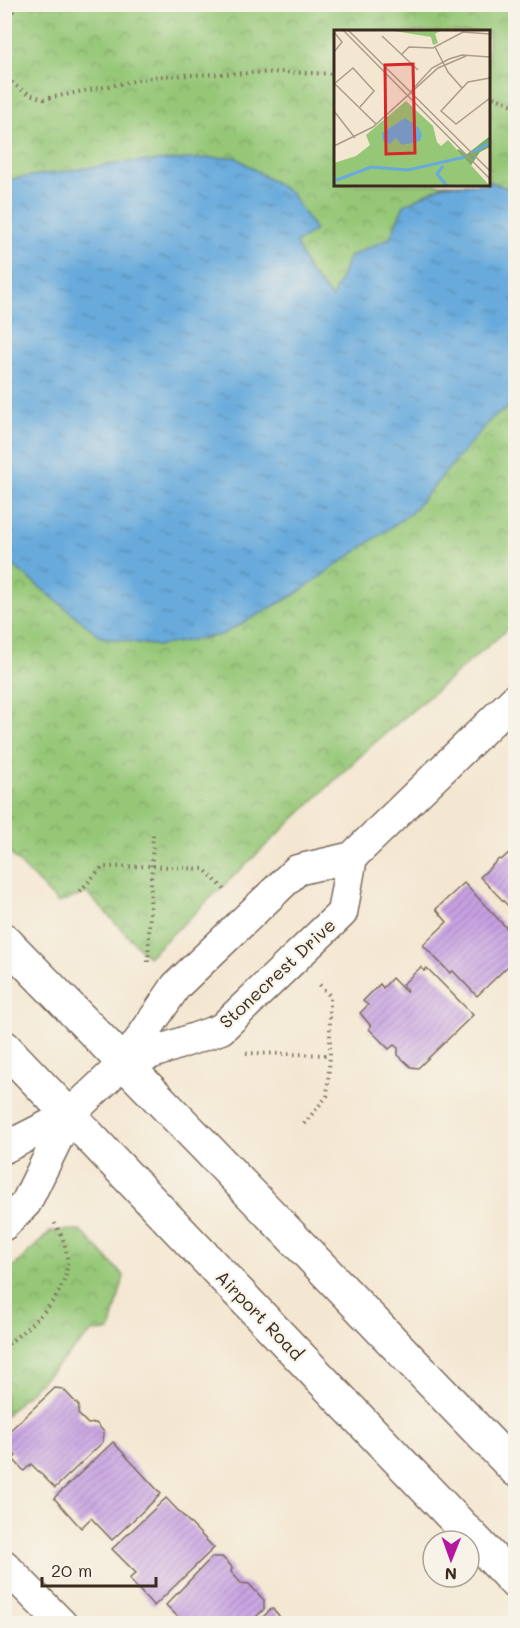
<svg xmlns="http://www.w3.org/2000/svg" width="520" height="1628" viewBox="0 0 520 1628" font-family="Mali,sans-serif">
  <defs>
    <pattern id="park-crowns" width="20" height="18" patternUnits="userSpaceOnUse" patternTransform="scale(1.5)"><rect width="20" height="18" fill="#95c777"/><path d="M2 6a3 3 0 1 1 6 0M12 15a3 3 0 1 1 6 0" fill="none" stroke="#7ba261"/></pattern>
    <pattern id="water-ripples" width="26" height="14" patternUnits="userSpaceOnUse" patternTransform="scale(1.5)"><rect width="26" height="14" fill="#68aadc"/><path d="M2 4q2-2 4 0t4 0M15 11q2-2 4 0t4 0" fill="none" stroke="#578bb2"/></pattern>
    <pattern id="building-hatch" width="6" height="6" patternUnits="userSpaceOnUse" patternTransform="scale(1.5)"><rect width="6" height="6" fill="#c7a1e3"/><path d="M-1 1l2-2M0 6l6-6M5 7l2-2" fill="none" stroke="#a383b7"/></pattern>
  </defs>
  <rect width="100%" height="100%" fill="#f7f3e8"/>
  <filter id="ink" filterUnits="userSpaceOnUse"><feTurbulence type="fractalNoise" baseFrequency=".0167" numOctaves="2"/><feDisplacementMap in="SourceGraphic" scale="12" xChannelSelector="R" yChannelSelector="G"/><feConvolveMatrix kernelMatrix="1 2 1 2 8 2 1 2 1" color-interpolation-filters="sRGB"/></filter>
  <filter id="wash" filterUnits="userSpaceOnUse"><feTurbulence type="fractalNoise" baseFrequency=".008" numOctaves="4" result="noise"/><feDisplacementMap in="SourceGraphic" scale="24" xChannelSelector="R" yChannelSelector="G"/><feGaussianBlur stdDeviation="1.35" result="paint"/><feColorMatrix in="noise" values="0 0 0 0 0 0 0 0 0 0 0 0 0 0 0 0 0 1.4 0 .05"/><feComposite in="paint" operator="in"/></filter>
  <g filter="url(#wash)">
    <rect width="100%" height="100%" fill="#f4e7d2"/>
    <!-- park -->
    <path fill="url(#park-crowns)" stroke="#68784a" stroke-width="1.5" fill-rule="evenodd" d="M 5,5 L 515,5 L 515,623 L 372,745 L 148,957 L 87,893 L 58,903 L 5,848 ZM 336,32 L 488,32 L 488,184 L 336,184 Z
      M 80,1230 L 124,1276 L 110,1331 L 92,1332 L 5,1416 L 5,1275 L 51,1231 Z"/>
    <!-- water -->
    <path fill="url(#water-ripples)" stroke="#526a7d" stroke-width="1.5" d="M 235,157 L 291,193 L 315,230 L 296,243 L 308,270 L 332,298 L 350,256 L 390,238 L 404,205 L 444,185 L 488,184 L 489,181 L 515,191 L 515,403 L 490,420 L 411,513 L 294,595 L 221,635 L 157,646 L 101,637 L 5,559 L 5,180 L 128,162 Z"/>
    <g id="blocks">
      <!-- building -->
      <path fill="url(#building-hatch)" d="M 510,852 L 514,858 L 516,856 L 516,914 L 480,877 L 499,859 L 501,860 Z
        M 464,883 L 516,938 L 516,968 L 508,966 L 477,996 L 453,971 L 450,973 L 423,945 L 447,922 L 436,909 Z
        M 421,967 L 424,971 L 427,968 L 473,1015 L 418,1068 L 411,1067 L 398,1055 L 398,1048 L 394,1045 L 389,1049 L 369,1029 L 371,1026 L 360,1013 L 368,1005 L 363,1001 L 380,984 L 383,988 L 392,978 L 406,992 L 407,990 L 402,985 Z
        M 55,1388 L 63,1389 L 79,1406 L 78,1414 L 88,1424 L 96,1423 L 104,1432 L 103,1442 L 55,1488 L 31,1464 L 24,1471 L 13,1459 L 16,1456 L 4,1444 L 4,1436 Z
        M 113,1442 L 161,1494 L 112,1540 L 91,1518 L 81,1528 L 54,1498 Z
        M 166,1498 L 214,1548 L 154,1606 L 129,1579 L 136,1573 L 112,1549 Z
        M 212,1557 L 222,1557 L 232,1567 L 231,1572 L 241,1583 L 249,1584 L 264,1600 L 264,1609 L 249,1624 L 185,1624 L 166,1605 Z
        M 272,1608 L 286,1624 L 256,1624 Z"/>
    </g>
  </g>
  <g filter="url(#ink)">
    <use href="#blocks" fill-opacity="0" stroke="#7c6c5d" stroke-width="1.5"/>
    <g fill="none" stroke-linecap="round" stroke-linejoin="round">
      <defs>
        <path id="minor" d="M 124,1063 L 221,1029 L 342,913 L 352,857
          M 4,1148 L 69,1115 L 124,1063 L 176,986 L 297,870 L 352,857 L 516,698
          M 4,1225 L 26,1203 L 69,1115
          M 4,1565 L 62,1624"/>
        <path id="secondary" d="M 4,940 L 200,1141 L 516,1470
          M 4,1047 L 516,1583"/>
      </defs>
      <!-- minor casing -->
      <use href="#minor" stroke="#7c6c5d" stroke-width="33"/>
      <!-- secondary casing -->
      <use href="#secondary" stroke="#7c6c5d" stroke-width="36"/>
      <!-- path -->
      <path stroke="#7c6c5d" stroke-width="4" stroke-dasharray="1.5 4.5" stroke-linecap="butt" d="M 4,20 L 20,4
        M 4,73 C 15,88 27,94 44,99 L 159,76 L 283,72 L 336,74
        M 488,95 L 516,106
        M 80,891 L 102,867 L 152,866 L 204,869 L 225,890
        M 148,962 L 153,833
        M 246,1053 L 330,1055
        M 304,1124 L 327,1096 L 330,1055 L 330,996 L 317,982
        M 4,1348 C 34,1320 80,1291 64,1243 C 62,1235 57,1228 54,1222"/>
      <!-- minor -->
      <use href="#minor" stroke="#fff" stroke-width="30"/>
      <!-- secondary -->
      <use href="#secondary" stroke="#fff" stroke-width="33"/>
    </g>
  </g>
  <g text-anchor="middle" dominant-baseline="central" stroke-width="4.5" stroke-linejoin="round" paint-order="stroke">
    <!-- street labels -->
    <g font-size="18" fill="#3b2a1e" stroke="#f7f3e8">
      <text transform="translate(277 973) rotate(-43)">Stonecrest Drive</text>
      <text transform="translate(260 1315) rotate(46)">Airport Road</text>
    </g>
  </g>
  <!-- overview -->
  <g transform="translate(334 30)">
    <rect width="156" height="156" fill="#f4e7d2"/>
    <path d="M 156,106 L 156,117 L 146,122 L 134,140 L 97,156 L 124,119 L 133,124 Z" fill="#78ac68"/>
    <path d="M 54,0 L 108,0 L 101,4 L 104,13 L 99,15 L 97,7 ZM 72,71 L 99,96 L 103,112 L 107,116 L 114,110 L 156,156 L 0,156 L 0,133 L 22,126 L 36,115 L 32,105 Z" fill="#95c777"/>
    <path d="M 71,88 L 85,98 L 88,105 L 86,111 L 68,115 L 62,108 L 56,114 L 49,111 L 48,103 Z" fill="#68aadc"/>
    <path fill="none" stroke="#68aadc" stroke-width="3" d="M 139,122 L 156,113M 109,136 L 103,144 L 113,156M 0,151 L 37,137 L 74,140 L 131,127"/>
    <path fill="none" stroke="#aa9b8a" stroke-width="1.5" d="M 9,0 L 156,149M 14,0 L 156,141M 0,2 L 8,12 L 0,22M 48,6 L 84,40M 101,17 L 114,42 L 128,58M 67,25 L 75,17 L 99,18 L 129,2 L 156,4M 156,48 L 134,52 L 107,81 L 122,94 L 156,68M 0,54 L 19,38 L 40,61 L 26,77M 1,54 L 42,94M 77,61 L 98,38 L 115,29 L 128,25 L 156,27M 0,81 L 21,108M 0,116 L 39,97 L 104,38 L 132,26"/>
    <path fill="#d62828" fill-opacity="0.15" stroke="#d62828" stroke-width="3" d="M 79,34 L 81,123 L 52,124 L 51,35 Z"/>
    <rect width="156" height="156" fill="none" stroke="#3b2a1e" stroke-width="3"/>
  </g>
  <!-- margin -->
  <rect width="520" height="1628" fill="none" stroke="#f7f3e8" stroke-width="24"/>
  <!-- north arrow -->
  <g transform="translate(451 1559) rotate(181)"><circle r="28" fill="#f7f3e8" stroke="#aca397" stroke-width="1.5"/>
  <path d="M0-4.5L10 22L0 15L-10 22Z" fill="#b5179e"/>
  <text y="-9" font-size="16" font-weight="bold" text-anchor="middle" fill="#3b2a1e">N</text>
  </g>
  <!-- scale -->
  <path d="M42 1577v9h114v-9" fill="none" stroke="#3b2a1e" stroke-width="3"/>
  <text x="51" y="1577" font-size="18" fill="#3b2a1e" stroke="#f7f3e8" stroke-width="4.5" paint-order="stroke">20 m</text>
</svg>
